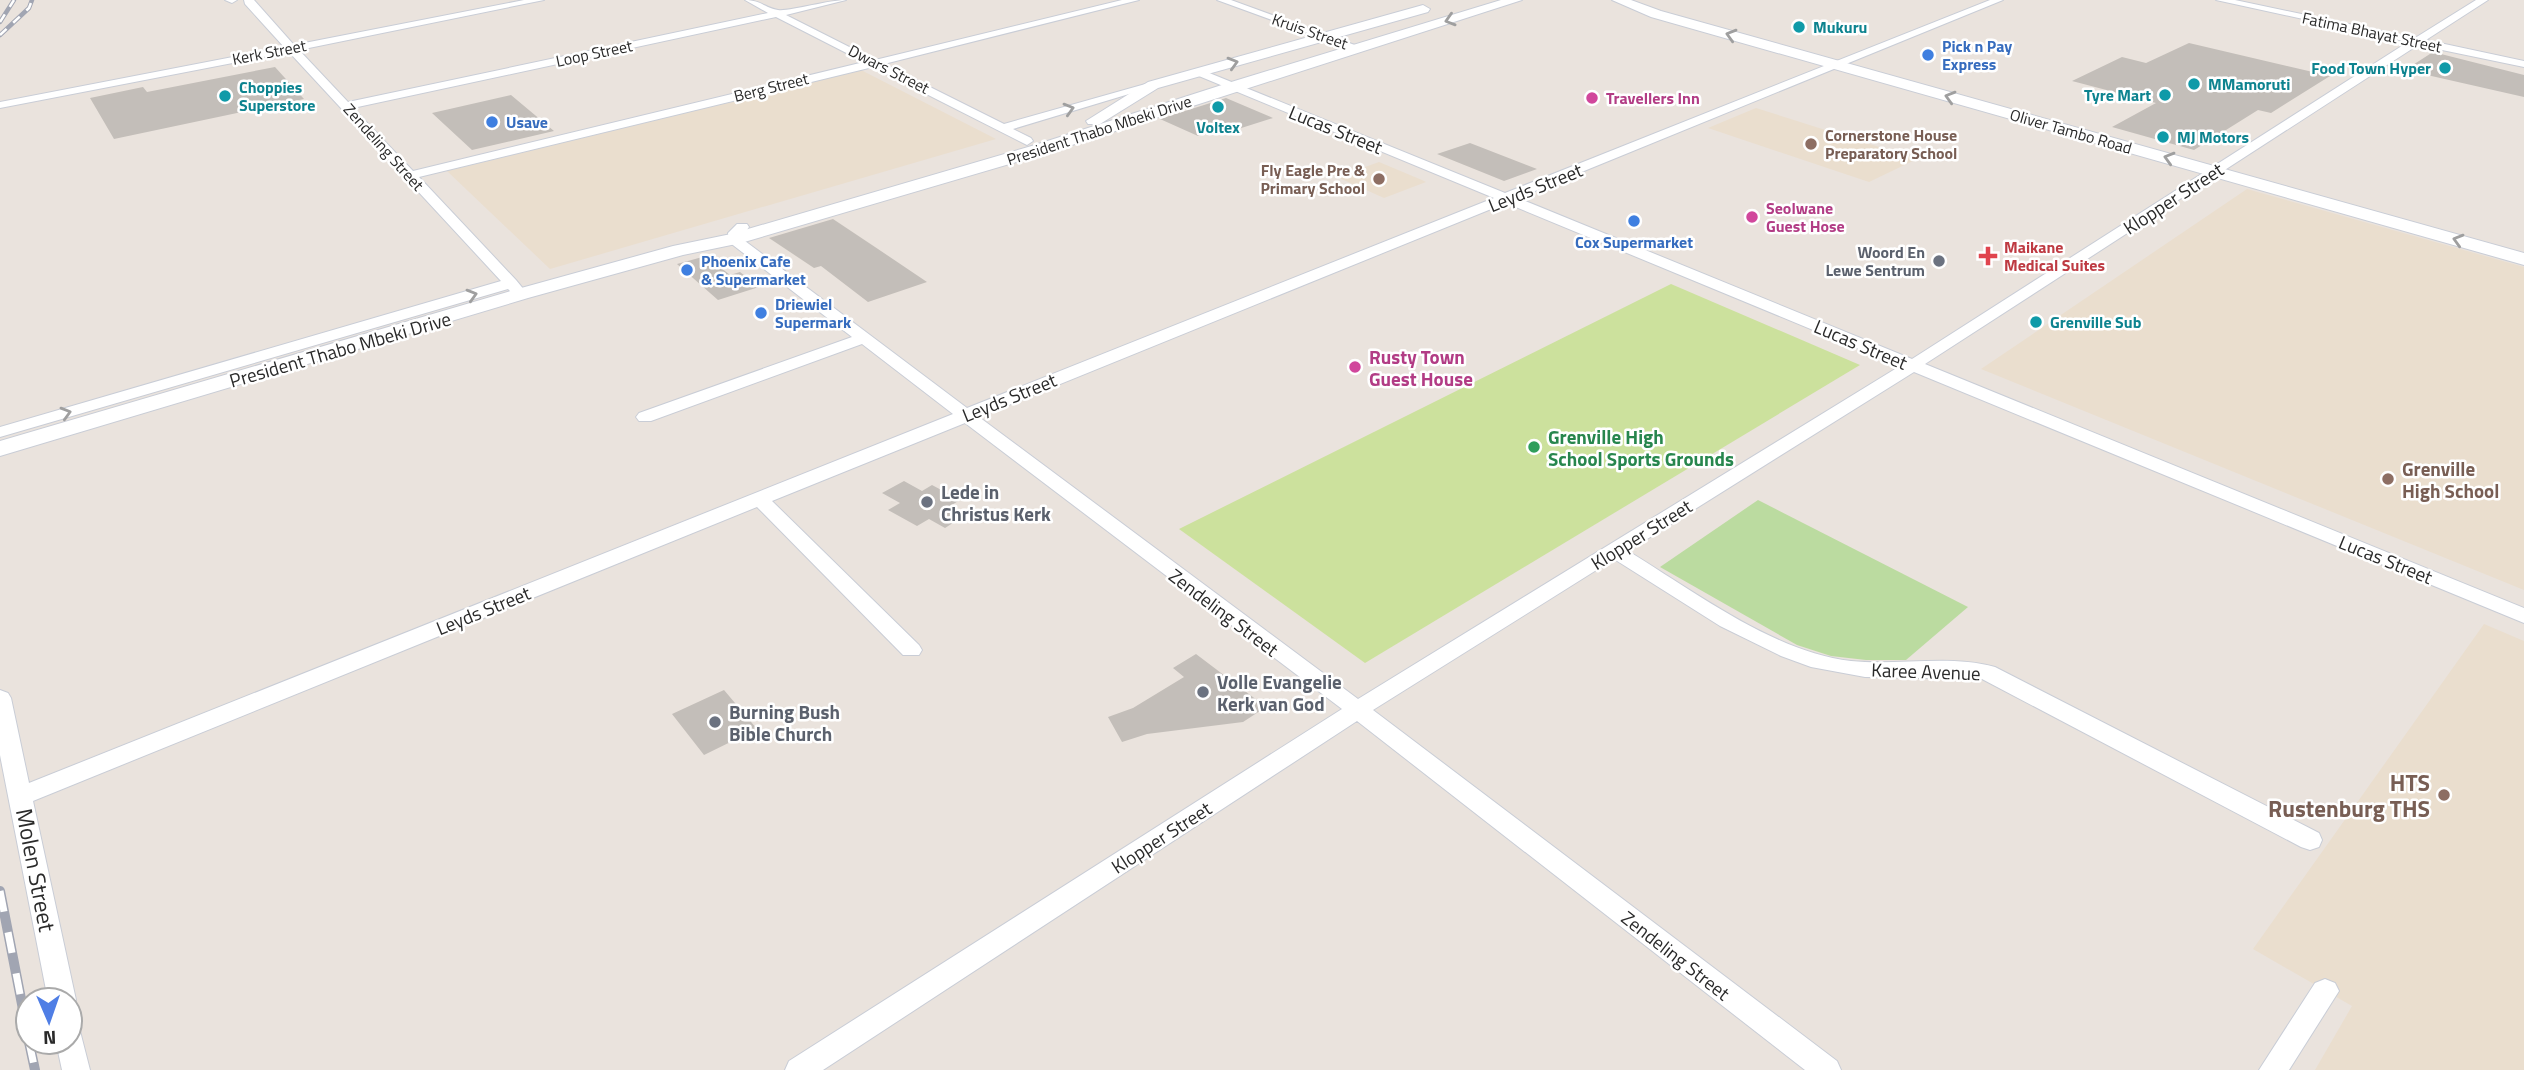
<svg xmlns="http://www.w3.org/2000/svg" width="2524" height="1070" viewBox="0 0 2524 1070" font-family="'Titillium Web',sans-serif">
  <rect width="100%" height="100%" fill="#eae3dd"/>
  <!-- education -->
  <path fill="#eadece" d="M 861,70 L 996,139 L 550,269 L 447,171 Z
    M 1756,108 L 1917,159 L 1869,182 L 1708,128 Z
    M 1379,162 L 1422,180 L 1426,182 L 1384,198 L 1337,177 Z
    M 2247,189 L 2524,267 L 2524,590 L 1981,369 Z
    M 2484,624 L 2524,641 L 2524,1070 L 2315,1070 L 2352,1006 L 2253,949 Z"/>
  <!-- green -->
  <path fill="#bbdba0" d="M 1758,500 L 1968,607 L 1906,660 L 1866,660 L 1831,656 L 1797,645 L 1660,567 Z"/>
  <!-- pitch -->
  <path fill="#cce19d" d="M 1671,284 L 1860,365 L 1365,663 L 1179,529 Z"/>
  <!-- building -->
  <path fill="#c3beb9" d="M 2189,43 L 2330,76 L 2271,113 L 2258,110 L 2194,150 L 2112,127 L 2156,103 L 2072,81 L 2122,57 L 2146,63 Z
    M 2433,52 L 2524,75 L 2524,97 L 2405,70 Z
    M 275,67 L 304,99 L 114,139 L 90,98 L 143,87 L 147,92 Z
    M 511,95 L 554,131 L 472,150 L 432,113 Z
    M 1226,98 L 1273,118 L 1235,130 L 1229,127 L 1198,136 L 1160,119 Z
    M 1470,143 L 1537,169 L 1504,181 L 1437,154 Z
    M 833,219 L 878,249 L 927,282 L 868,302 L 821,266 L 814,268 L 769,238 Z
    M 706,256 L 730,275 L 740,272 L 759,287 L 718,300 L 677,264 Z
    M 904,481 L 922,491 L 932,485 L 960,500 L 950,506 L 967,514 L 945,528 L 929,519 L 917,526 L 888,510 L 900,503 L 882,493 Z
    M 1196,654 L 1266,707 L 1243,722 L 1147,734 L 1122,742 L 1108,717 L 1133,708 L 1184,677 L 1173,668 Z
    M 724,690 L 757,729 L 704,755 L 672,714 Z"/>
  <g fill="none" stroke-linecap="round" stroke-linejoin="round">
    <defs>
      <path id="street" d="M 225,0 L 237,0 L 232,3 Z
        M 244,0 L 254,0 L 294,45 L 524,0 L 544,0 L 299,50 L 348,102 L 768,13 L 745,0 C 761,0 765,8 778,10 C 788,12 828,0 846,0 L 786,15 L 875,60 L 1122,0 L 1139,0 L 884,64 L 1004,124 L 1149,83 L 1159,85 L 1013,129 L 1031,138 L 1033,141 L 1027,145 L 873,67 L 419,177 L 516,280 L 525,291 L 523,294 L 513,294 L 508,289 L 0,437 L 0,427 L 501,281 L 289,52 L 0,108 L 0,102 L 284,47 L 245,4 ZM 776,17 L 864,62 L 413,171 L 353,108 Z
        M 1217,0 L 1231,0 L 1363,48 L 1354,50 Z
        M 1990,0 L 2003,0 L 1518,198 L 1912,359 L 2408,42 L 2216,0 L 2235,0 L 2415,38 L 2476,0 L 2488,0 L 2426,40 L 2524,61 L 2524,67 L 2418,45 L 1925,364 L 2524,608 L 2524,623 L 1914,372 L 1628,551 C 1694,591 1773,652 1851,661 C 1898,666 1949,654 1995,667 L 2319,833 L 2322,840 L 2319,847 L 2310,850 L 2301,847 L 1982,679 L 1865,677 L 1811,667 L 1781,656 L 1720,626 L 1614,559 L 1373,710 L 1837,1061 L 1841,1070 L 1805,1070 L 1357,721 L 823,1070 L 785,1070 L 789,1061 L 1342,709 L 965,423 L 772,501 L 919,645 L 922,650 L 919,655 L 903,655 L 757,507 L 33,801 L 76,1000 L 70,1009 L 70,1000 L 48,1000 L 0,755 L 0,690 L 8,693 L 11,698 L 29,783 L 953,414 L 862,344 L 651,421 L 639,421 L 636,417 L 639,413 L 852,337 L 729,242 L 728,233 L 737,224 L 747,224 L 749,227 L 741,238 L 967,408 L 1494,198 L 1194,74 L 1194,70 L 1202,70 L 1505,193 ZM 1506,203 L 1900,366 L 1358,699 L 979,417 Z
        M 2325,979 L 2335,983 L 2339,991 L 2289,1070 L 2259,1070 L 2315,983 Z
        M 70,1027 L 80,1031 L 90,1070 L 62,1070 L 56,1042 L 70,1042 Z"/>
      <path id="secondary" d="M 1501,0 L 1522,0 L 1047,153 L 741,243 L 683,255 L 528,298 L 0,456 L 0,441 L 514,290 L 673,246 L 731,234 L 1035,145 L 1228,83 Z
        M 1612,0 L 1631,0 L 1661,11 L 2524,253 L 2524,265 L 1651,17 Z
        M 1423,5 L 1430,9 L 1428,12 L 1158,88 L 1100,124 L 1088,124 L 1086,121 L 1148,82 Z"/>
    </defs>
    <!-- street casing -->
    <use href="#street" stroke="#c9cdd6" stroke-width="2"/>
    <!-- secondary casing -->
    <use href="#secondary" stroke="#c9cdd6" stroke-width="2"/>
    <!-- street -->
    <use href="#street" fill="#fff" fill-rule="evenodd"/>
    <!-- secondary -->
    <use href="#secondary" fill="#fff" fill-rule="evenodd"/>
    <defs>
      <path id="rail-far1" d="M 0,22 L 14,0
        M 0,35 L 29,8 L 32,0"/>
      <path id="rail" d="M 0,891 L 28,1035
        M 29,1042 L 35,1070"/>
    </defs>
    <!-- rail-far1 casing -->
    <use href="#rail-far1" stroke="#a1a5b2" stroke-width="4.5"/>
    <!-- rail casing -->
    <use href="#rail" stroke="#a1a5b2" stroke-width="10"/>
    <!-- rail-far1 -->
    <use href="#rail-far1" stroke="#fff" stroke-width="2.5" stroke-dasharray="9" stroke-linecap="butt"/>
    <!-- rail -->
    <use href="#rail" stroke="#fff" stroke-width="7" stroke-dasharray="21" stroke-linecap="butt"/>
  </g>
  <!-- one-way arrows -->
  <defs><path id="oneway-chevron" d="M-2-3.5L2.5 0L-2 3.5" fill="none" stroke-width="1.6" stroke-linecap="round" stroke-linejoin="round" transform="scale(1.75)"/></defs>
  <g stroke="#9f9f9f">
    <use href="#oneway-chevron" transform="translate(1450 20) rotate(163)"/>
    <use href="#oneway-chevron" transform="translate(1731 35) rotate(-164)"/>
    <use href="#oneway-chevron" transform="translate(1233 63) rotate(-16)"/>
    <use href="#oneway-chevron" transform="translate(1950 97) rotate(-164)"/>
    <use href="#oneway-chevron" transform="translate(1069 109) rotate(-16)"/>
    <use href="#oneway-chevron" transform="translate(2169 158) rotate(-164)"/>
    <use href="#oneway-chevron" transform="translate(2458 240) rotate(-164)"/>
    <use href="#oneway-chevron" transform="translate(472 295) rotate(-16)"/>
    <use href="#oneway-chevron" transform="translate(66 413) rotate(-16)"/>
  </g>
  <!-- markers -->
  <g fill="#0f9aa8" stroke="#fff" stroke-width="2.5">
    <circle cx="1799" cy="27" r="7"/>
    <circle cx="2445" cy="68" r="7"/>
    <circle cx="2194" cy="84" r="7"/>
    <circle cx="2165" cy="95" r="7"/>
    <circle cx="225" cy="96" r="7"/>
    <circle cx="1218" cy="107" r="7"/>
    <circle cx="2163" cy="137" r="7"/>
    <circle cx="2036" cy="322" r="7"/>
  </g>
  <g fill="#3f7fe0" stroke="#fff" stroke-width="2.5">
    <circle cx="1928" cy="55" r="7"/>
    <circle cx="492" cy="122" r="7"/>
    <circle cx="1634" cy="221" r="7"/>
    <circle cx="687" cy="270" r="7"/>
    <circle cx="761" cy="313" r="7"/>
  </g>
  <g fill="#d1479c" stroke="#fff" stroke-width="2.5">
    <circle cx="1592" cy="98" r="7"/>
    <circle cx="1752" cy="217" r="7"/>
    <circle cx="1355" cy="367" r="7"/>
  </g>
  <g fill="#8d6e63" stroke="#fff" stroke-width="2.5">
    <circle cx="1811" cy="144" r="7"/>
    <circle cx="1379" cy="179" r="7"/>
    <circle cx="2388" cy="479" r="7"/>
    <circle cx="2444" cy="795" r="7"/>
  </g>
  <path fill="#e0444e" stroke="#fff" stroke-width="2.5" d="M1984.5 245.5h7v7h7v7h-7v7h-7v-7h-7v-7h7z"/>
  <g fill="#6b7280" stroke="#fff" stroke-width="2.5">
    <circle cx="1939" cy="261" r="7"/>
    <circle cx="927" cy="502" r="7"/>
    <circle cx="1203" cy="692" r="7"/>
    <circle cx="715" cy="722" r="7"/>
  </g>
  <circle fill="#2e9e5b" stroke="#fff" stroke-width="2.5" cx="1534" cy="447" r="7"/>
  <g text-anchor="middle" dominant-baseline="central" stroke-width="5" stroke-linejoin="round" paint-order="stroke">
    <!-- far-culture labels -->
    <g font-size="16" font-weight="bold" fill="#0d838f" stroke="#fff" text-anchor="start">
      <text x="1813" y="27">Mukuru</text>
      <text x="2431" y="68" text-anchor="end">Food Town Hyper</text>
      <text x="2208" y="84">MMamoruti</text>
      <text x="239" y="87">Choppies<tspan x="239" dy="18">Superstore</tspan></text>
      <text x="2151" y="95" text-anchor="end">Tyre Mart</text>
      <text x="1218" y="127" text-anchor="middle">Voltex</text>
      <text x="2177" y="137">MJ Motors</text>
      <text x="2050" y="322">Grenville Sub</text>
    </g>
    <!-- far-street labels -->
    <g font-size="16" fill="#2a2a2a" stroke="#fff">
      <text transform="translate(1310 31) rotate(19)">Kruis Street</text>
      <text transform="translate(2372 32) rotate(12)">Fatima Bhayat Street</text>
      <text transform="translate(269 52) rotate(-11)">Kerk Street</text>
      <text transform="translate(594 53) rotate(-12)">Loop Street</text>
      <text transform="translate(889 69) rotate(27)">Dwars Street</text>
      <text transform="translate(771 87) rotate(-14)">Berg Street</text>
      <text transform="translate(1099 130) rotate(-18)">President Thabo Mbeki Drive</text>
      <text transform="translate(2071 131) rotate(16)">Oliver Tambo Road</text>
      <text transform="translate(384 147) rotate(48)">Zendeling Street</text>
    </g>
    <!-- far-shop labels -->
    <g font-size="16" font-weight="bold" fill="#366cbe" stroke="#fff" text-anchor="start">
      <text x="1942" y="46">Pick n Pay<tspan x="1942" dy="18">Express</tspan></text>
      <text x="506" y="122">Usave</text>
      <text x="1634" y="242" text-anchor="middle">Cox Supermarket</text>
      <text x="701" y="261">Phoenix Cafe<tspan x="701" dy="18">&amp; Supermarket</tspan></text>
      <text x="775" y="304">Driewiel<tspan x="775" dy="18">Supermark</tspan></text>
    </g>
    <!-- far-hotel labels -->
    <g font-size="16" font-weight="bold" fill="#b23c85" stroke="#fff" text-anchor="start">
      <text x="1606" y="98">Travellers Inn</text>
      <text x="1766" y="208">Seolwane<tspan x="1766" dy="18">Guest Hose</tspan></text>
    </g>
    <!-- far-education labels -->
    <g font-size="16" font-weight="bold" fill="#785e54" stroke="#fff" text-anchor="start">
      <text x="1825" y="135">Cornerstone House<tspan x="1825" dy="18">Preparatory School</tspan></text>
      <text x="1365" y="170" text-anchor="end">Fly Eagle Pre &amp;<tspan x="1365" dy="18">Primary School</tspan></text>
    </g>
    <!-- far-health labels -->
    <g font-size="16" font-weight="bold" fill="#be3a42" stroke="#fff" text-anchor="start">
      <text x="2004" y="247">Maikane<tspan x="2004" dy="18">Medical Suites</tspan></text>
    </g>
    <!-- far-worship labels -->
    <g font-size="16" font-weight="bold" fill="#5b616d" stroke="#fff" text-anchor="end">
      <text x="1925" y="252">Woord En<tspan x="1925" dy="18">Lewe Sentrum</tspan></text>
    </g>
    <!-- street labels -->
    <g font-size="19" fill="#2a2a2a" stroke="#fff">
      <text transform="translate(1336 129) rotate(22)">Lucas Street</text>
      <text transform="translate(1535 187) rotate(-22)">Leyds Street</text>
      <text transform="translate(2173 198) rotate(-33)">Klopper Street</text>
      <text transform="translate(1861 344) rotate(23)">Lucas Street</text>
      <text transform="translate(340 349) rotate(-16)">President Thabo Mbeki Drive</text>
      <text transform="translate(1009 397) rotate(-22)">Leyds Street</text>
      <text transform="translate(1641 534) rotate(-32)">Klopper Street</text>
      <text transform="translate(2386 559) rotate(22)">Lucas Street</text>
      <text transform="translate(483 610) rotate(-22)">Leyds Street</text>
      <text transform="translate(1224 612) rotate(37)">Zendeling Street</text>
      <text transform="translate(1926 671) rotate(2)">Karee Avenue</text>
      <text transform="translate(1161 837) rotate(-33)">Klopper Street</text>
      <text transform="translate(1676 955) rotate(38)">Zendeling Street</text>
    </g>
    <!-- hotel labels -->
    <g font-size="19" font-weight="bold" fill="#b23c85" stroke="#fff" text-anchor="start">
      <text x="1369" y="356">Rusty Town<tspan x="1369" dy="22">Guest House</tspan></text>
    </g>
    <!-- leisure labels -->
    <g font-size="19" font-weight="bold" fill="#27864d" stroke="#fff" text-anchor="start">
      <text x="1548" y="436">Grenville High<tspan x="1548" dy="22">School Sports Grounds</tspan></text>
    </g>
    <!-- education labels -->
    <g font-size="19" font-weight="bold" fill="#785e54" stroke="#fff" text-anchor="start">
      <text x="2402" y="468">Grenville<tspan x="2402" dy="22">High School</tspan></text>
    </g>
    <!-- worship labels -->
    <g font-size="19" font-weight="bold" fill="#5b616d" stroke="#fff" text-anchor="start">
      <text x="941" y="491">Lede in<tspan x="941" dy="22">Christus Kerk</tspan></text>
      <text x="1217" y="681">Volle Evangelie<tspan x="1217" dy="22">Kerk van God</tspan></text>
      <text x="729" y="711">Burning Bush<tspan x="729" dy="22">Bible Church</tspan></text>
    </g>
    <!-- near-education labels -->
    <g font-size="23" font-weight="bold" fill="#785e54" stroke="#fff" text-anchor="end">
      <text x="2430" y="782">HTS<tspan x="2430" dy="26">Rustenburg THS</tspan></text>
    </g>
    <!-- near-street labels -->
    <g font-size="23" fill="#2a2a2a" stroke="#fff">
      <text transform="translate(36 870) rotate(79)">Molen Street</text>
    </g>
  </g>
  <!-- north arrow -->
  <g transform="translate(49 1021) rotate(178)"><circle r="33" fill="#ffffff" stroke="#aaaaaa" stroke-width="2"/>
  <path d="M0-5L12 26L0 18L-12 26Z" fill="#4f7ee5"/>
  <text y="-10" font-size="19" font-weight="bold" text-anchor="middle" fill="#2a2a2a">N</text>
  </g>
</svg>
